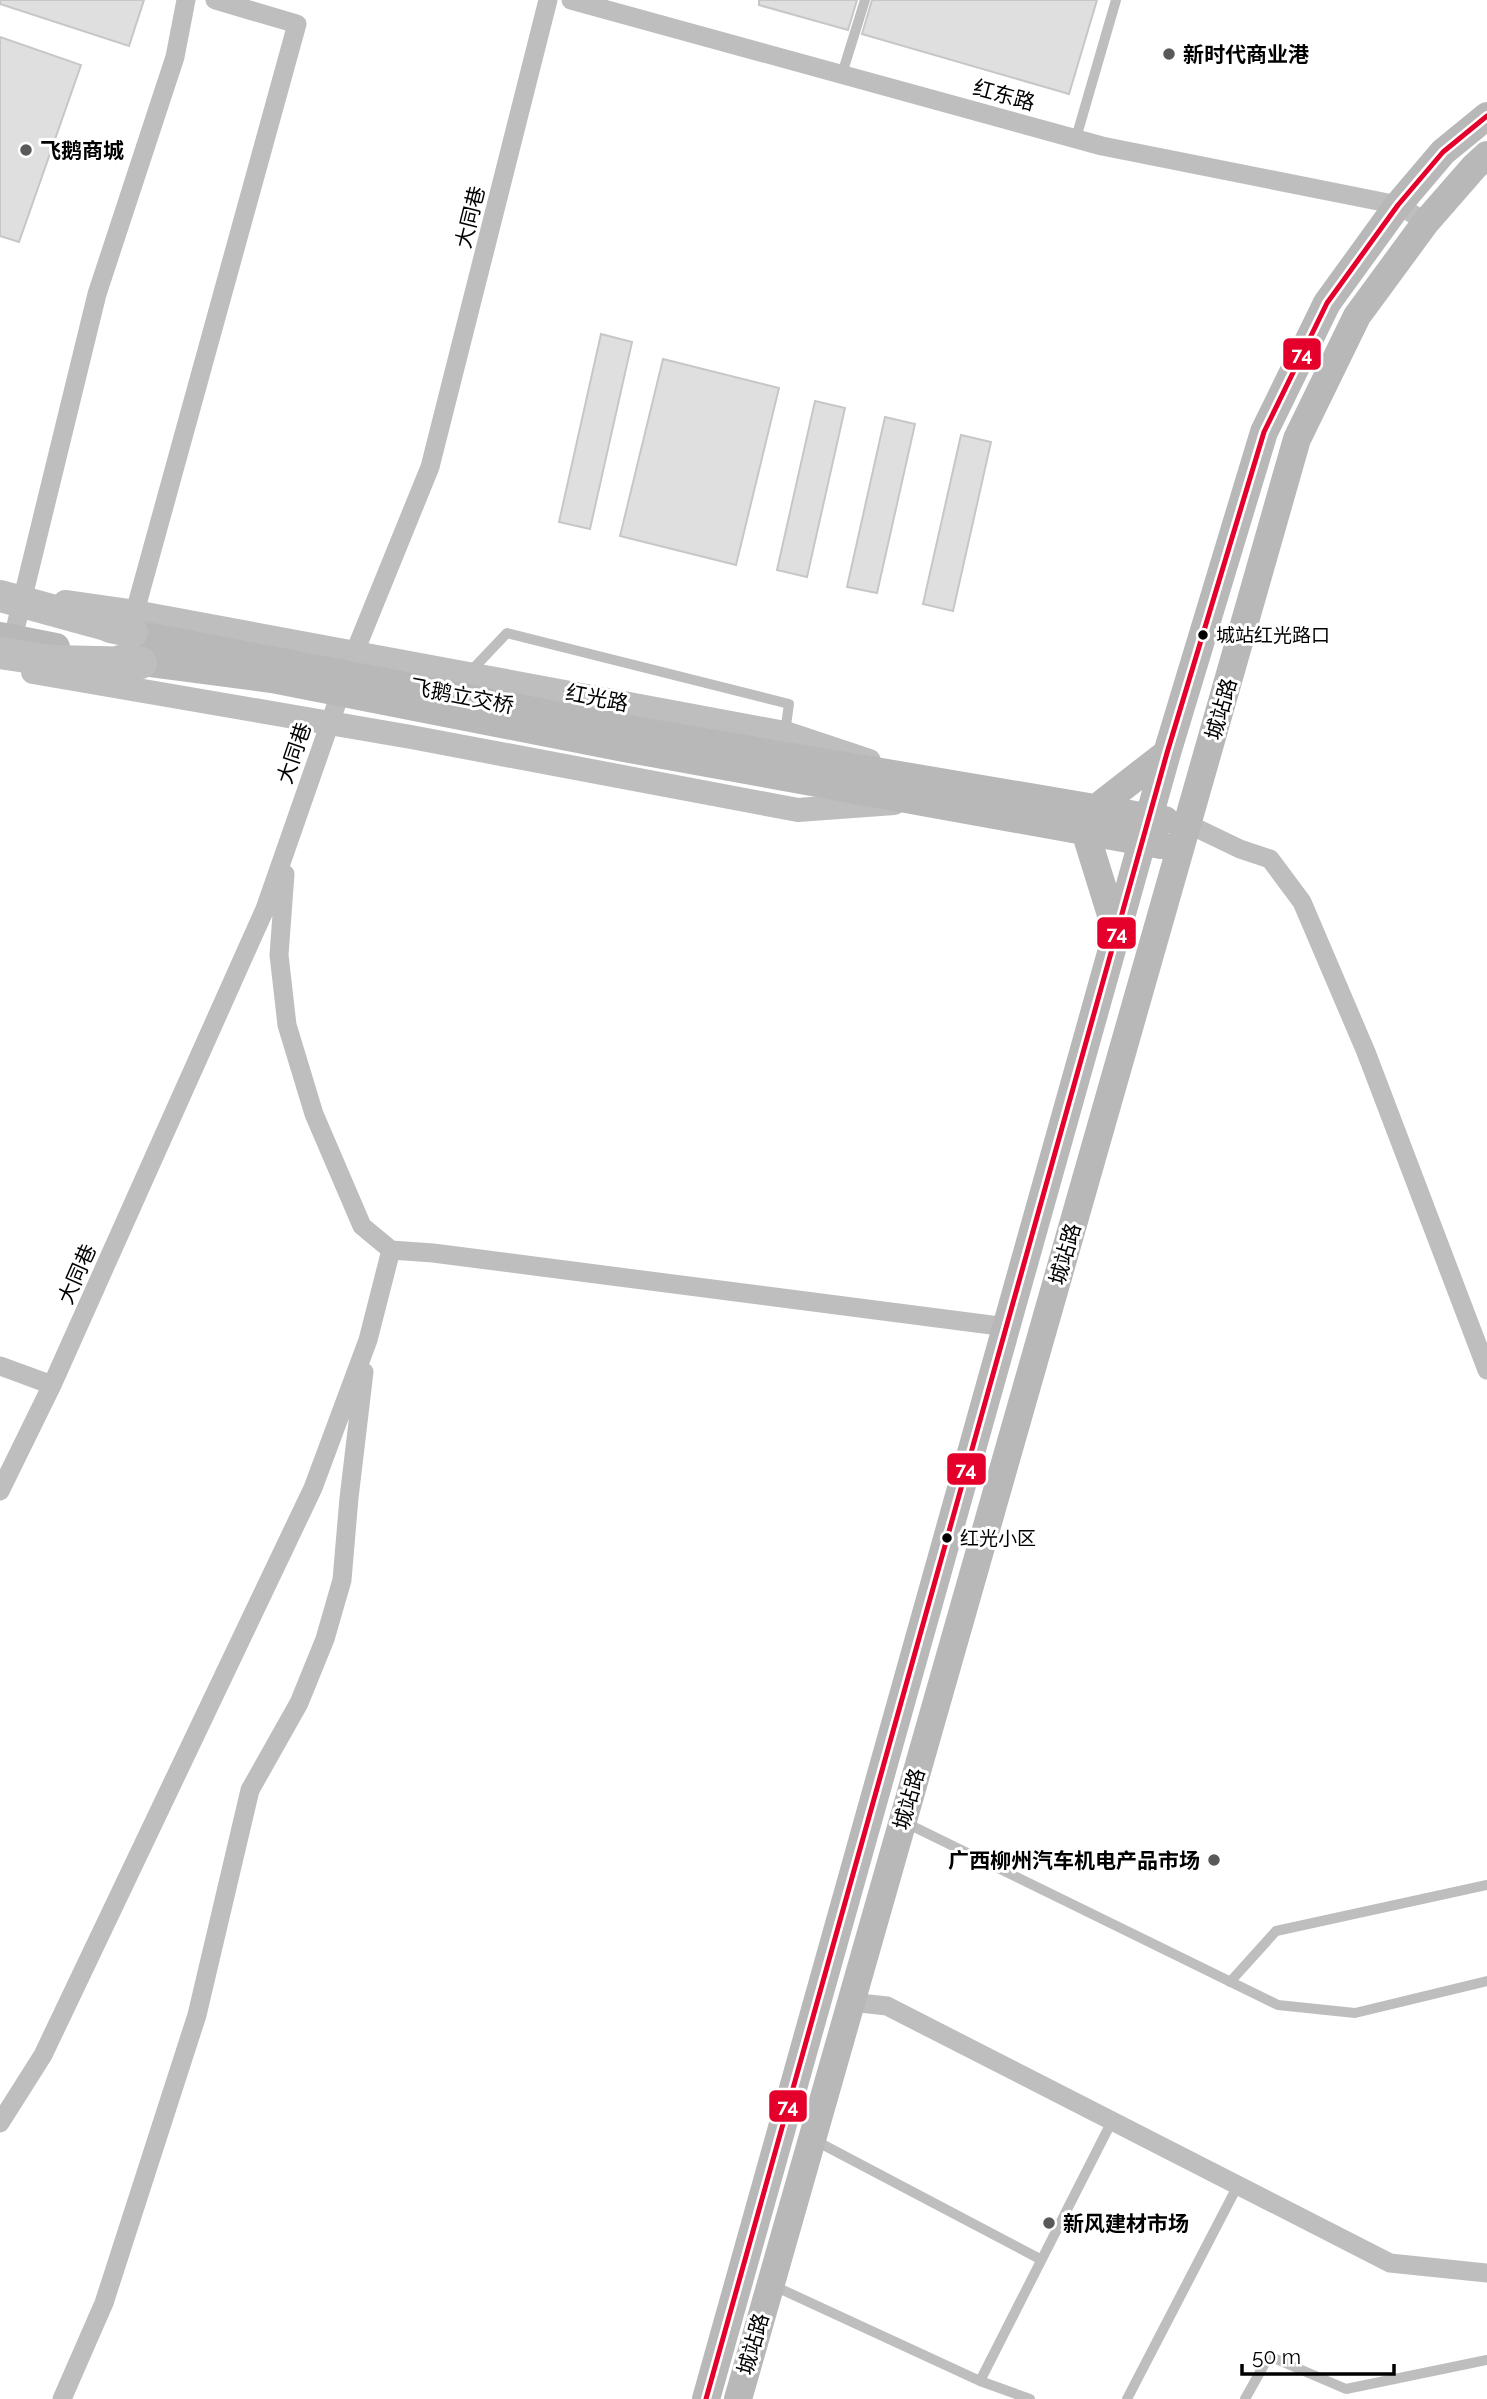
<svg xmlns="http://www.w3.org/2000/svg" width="1487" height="2399" viewBox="0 0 1487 2399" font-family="Raleway,'Noto Sans SC',sans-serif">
  <rect width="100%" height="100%" fill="#fff"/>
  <!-- building -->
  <path fill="#dfdfdf" stroke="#c7c7c7" stroke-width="2" d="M 0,0 L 144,0 L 129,46 L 0,4 Z
    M 759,0 L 857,0 L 848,30 L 759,5 Z
    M 872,0 L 1097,0 L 1069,94 L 862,34 Z
    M 0,37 L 81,65 L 19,242 L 0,236 Z
    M 601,334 L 632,342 L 590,529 L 559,522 Z
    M 663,359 L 779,388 L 736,565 L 620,536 Z
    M 815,401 L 845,408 L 807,577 L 777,570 Z
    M 885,417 L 915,424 L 877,593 L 847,587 Z
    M 961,435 L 991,442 L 953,611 L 923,604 Z"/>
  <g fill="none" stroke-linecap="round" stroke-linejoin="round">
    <!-- service -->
    <path stroke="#bebebe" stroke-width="10" d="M 842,74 L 865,0
      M 1076,138 L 1116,0
      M 469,673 L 507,633 L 789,704 L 785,732
      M 904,1822 L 1278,2005 L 1355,2013 L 1487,1981
      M 1230,1982 L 1276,1931 L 1487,1885
      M 816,2141 L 1040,2259
      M 774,2286 L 980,2381 L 1030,2399
      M 980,2381 L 1112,2121
      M 1127,2399 L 1238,2185
      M 1245,2399 L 1269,2356 L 1346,2389 L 1487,2360"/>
    <!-- minor -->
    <path stroke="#bebebe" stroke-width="19" d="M 571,0 L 1102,146 L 1398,205 L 1426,222
      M 131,626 L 297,24 L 215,0
      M 10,650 L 97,294 L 175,57 L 186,0
      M 1188,824 L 1240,849 L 1270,859 L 1302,902 L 1366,1052 L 1487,1370
      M 391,1250 L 433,1253 L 1007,1327
      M 0,1366 L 52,1385
      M 0,1491 L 52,1385 L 265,909 L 354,654 L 430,467 L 548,0
      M 851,2002 L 887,2006 L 1390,2263 L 1487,2273
      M 0,2123 L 43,2055 L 313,1488 L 368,1340 L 391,1250 L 362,1226 L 314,1114 L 287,1025 L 279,955 L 285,874
      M 62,2399 L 104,2303 L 197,2015 L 250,1790 L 299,1703 L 325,1639 L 342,1580 L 349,1498 L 364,1372"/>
    <!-- tertiary -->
    <path stroke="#bebebe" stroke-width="24" d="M 65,602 L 135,612 L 785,733 L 869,761
      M 33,672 L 411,737 L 798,810 L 894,803"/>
    <!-- secondary -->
    <path stroke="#b8b8b8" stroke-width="28" d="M 110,629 L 627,729 L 1165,820
      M 0,636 L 56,647
      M 120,659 L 272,679 L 624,748 L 1161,845
      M 1095,809 L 1167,753
      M 1085,831 L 1117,934
      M 706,2399 L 1167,753 L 1264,432 L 1327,303 L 1398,205 L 1443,152 L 1487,116
      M 738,2399 L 1297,439 L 1357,316 L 1426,222 L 1474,167 L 1487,155"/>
    <!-- primary -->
    <path stroke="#bebebe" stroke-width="32" d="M 0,596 L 132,632
      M 0,653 L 53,661 L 141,663"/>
    <defs>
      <path id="bus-1" d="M 706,2399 L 1167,753 L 1264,432 L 1327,303 L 1398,205 L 1443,152 L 1487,116"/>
    </defs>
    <!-- bus-1 casing -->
    <use href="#bus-1" stroke="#fff" stroke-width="10"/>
    <!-- bus-1 -->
    <use href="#bus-1" stroke="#e4002b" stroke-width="5"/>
  </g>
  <!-- markers -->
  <g fill="#595959" stroke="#fff" stroke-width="2.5">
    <circle cx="1169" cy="54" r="7"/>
    <circle cx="26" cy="150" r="7"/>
    <circle cx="1214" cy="1860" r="7"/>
    <circle cx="1049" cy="2223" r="7"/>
  </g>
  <g fill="#000" stroke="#fff" stroke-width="2.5">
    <circle cx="1203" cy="635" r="6"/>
    <circle cx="947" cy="1538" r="6"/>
  </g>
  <g text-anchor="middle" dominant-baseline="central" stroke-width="6" stroke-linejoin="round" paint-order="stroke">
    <!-- bus labels -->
    <g font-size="19" fill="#000" stroke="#fff" text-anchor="start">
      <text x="1216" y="635">城站红光路口</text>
      <text x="960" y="1538">红光小区</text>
    </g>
    <!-- poi labels -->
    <g font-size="21" font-weight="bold" fill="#000" stroke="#fff" text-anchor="start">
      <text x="1183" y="54">新时代商业港</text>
      <text x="40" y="150">飞鹅商城</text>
      <text x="1200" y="1860" text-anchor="end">广西柳州汽车机电产品市场</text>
      <text x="1063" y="2223">新风建材市场</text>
    </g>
    <!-- street labels -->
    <g font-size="21" fill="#000" stroke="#fff">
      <text transform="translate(1004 95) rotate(15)">红东路</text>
      <text transform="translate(470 217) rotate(-76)">大同巷</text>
      <text transform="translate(462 696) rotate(11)">飞鹅立交桥</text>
      <text transform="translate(597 698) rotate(11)">红光路</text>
      <text transform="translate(1221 709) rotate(-74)">城站路</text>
      <text transform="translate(294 753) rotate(-71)">大同巷</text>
      <text transform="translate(1065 1254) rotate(-74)">城站路</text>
      <text transform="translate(77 1274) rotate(-66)">大同巷</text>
      <text transform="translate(909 1799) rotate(-74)">城站路</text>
      <text transform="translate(753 2344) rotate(-74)">城站路</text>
    </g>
  </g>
  <g stroke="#fff" stroke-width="2.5">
    <rect x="1282" y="337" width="40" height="34" rx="7" fill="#e4002b"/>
    <rect x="1096" y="916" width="41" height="34" rx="7" fill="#e4002b"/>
    <rect x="946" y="1452" width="41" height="34" rx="7" fill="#e4002b"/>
    <rect x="768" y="2089" width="40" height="34" rx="7" fill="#e4002b"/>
  </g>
  <g font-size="19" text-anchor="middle" font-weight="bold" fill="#fff">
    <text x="1302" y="361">74</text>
    <text x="1117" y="940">74</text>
    <text x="966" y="1476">74</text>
    <text x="788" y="2113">74</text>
  </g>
  <!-- scale -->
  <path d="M1242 2364v10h152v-10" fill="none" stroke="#000000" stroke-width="3.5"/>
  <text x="1252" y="2364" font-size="21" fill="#000000" stroke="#ffffff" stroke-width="5" paint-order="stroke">50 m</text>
</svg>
